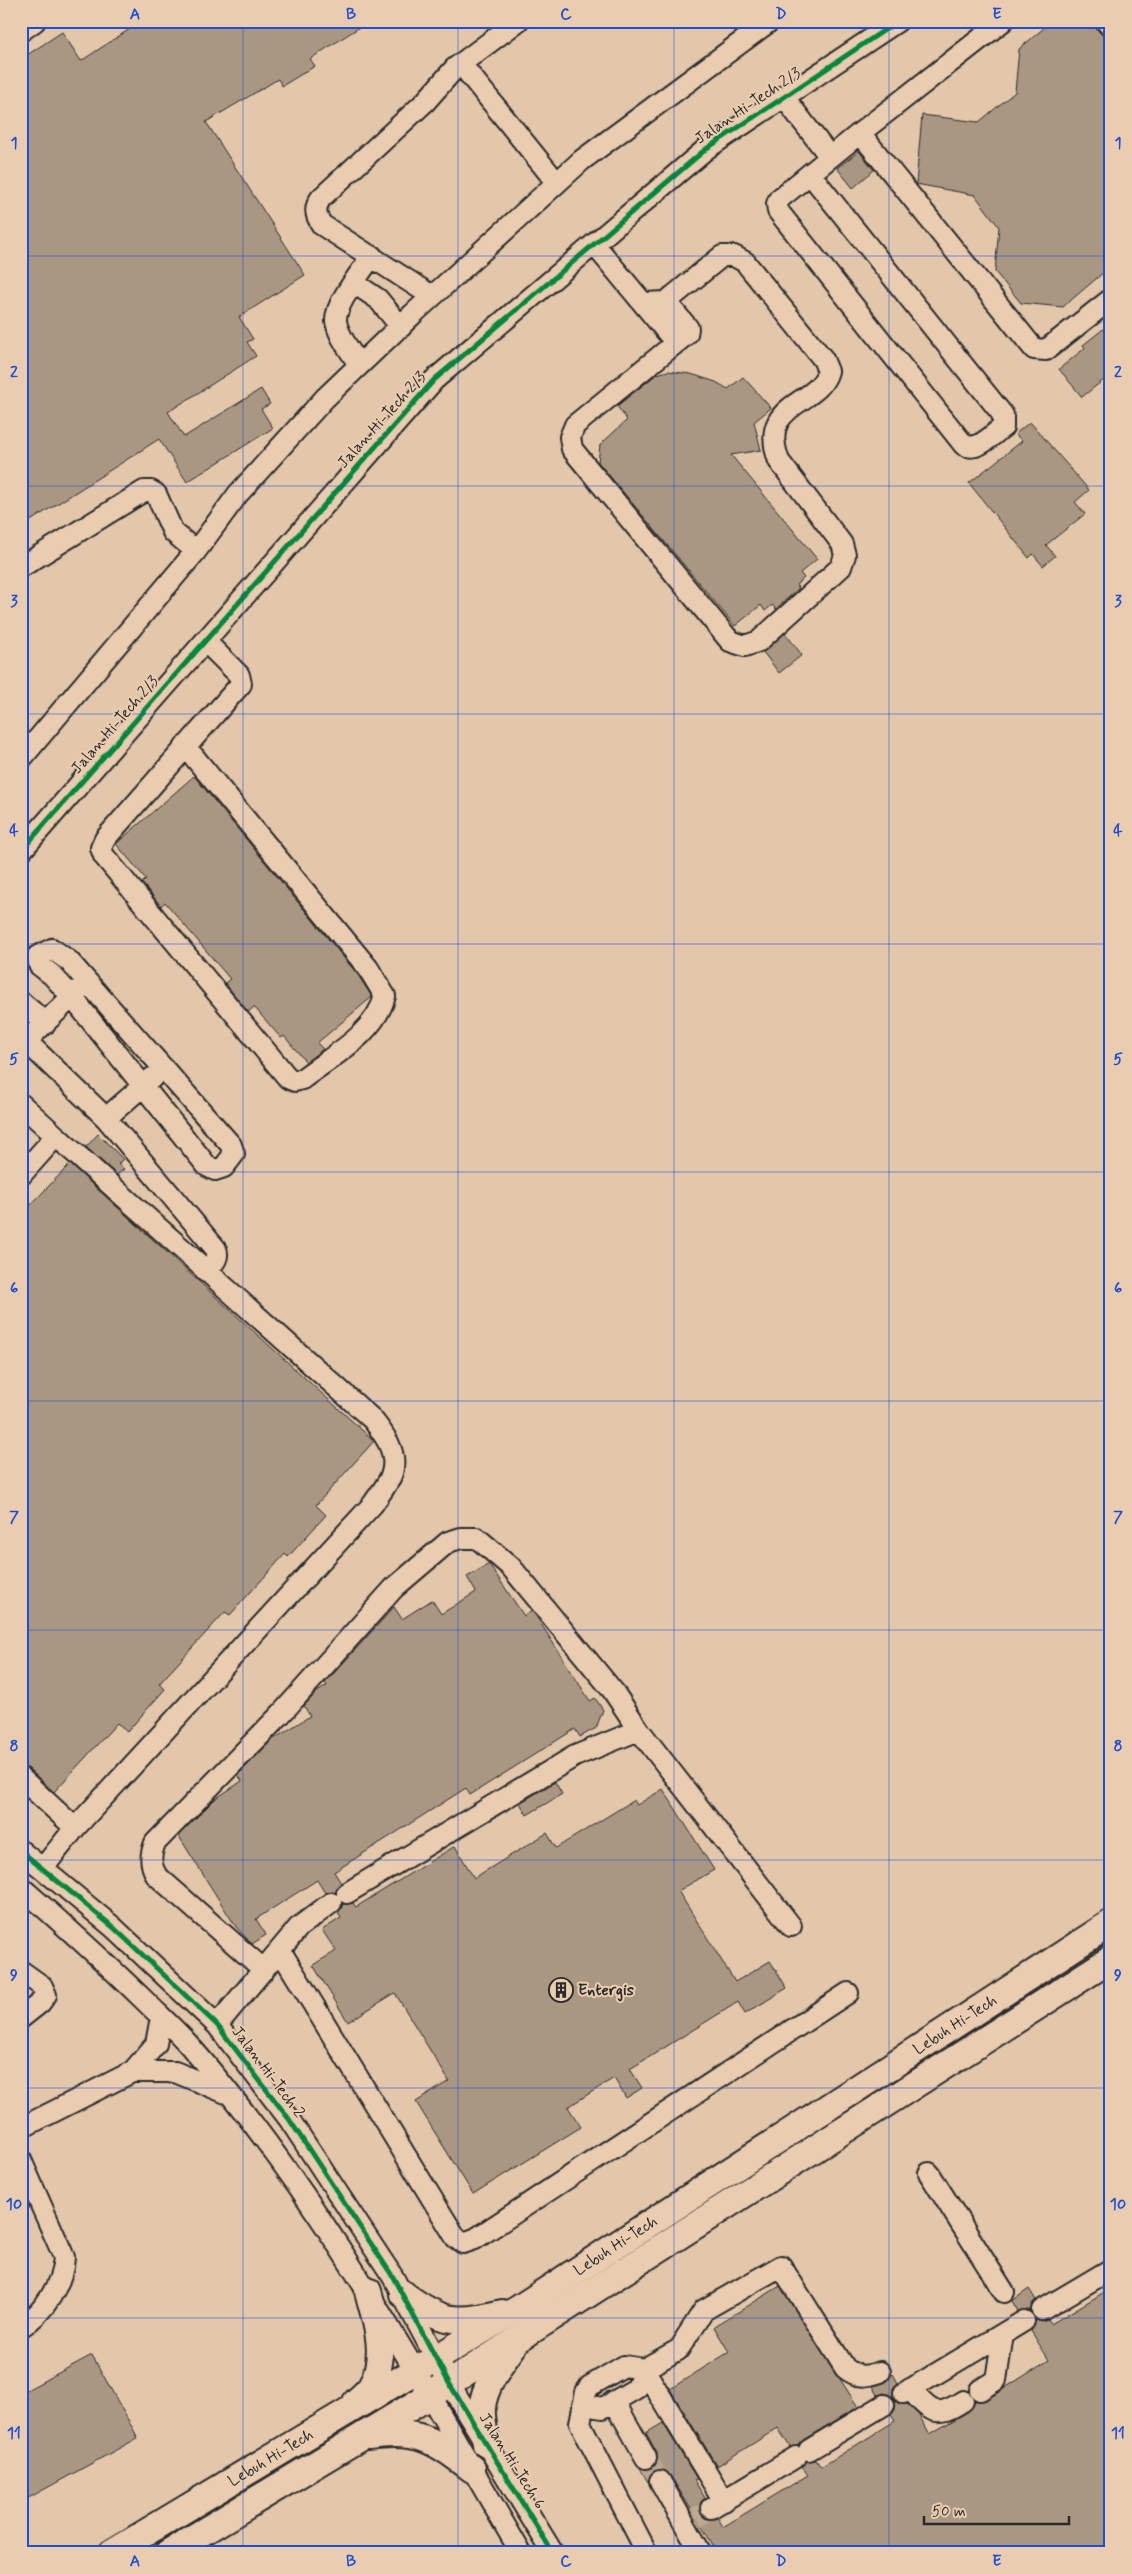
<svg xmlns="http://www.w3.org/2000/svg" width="1132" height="2574" viewBox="0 0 1132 2574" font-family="Mynerve,sans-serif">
  <rect width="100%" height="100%" fill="#e2c7ab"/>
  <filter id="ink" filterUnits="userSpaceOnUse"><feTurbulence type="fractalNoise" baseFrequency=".02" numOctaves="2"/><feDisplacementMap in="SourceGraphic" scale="10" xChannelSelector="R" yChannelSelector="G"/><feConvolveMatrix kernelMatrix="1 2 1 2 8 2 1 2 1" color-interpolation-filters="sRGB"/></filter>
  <g filter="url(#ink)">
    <!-- building -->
    <path fill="#aa9782" stroke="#2b2b2b" d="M 142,21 L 369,21 L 310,59 L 315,66 L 282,86 L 278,79 L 206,122 L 305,275 L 239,317 L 253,339 L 247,342 L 256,356 L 168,412 L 184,437 L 261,389 L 270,404 L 261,409 L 273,428 L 187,482 L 159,439 L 21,527 L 21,59 L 62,32 L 81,61 Z
      M 1051,22 L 1094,26 L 1111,45 L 1111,266 L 1063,307 L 1021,303 L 995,272 L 999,227 L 975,195 L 916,184 L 922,115 L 979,122 L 1015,92 L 1019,49 Z
      M 859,151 L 874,170 L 853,188 L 837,168 Z
      M 1111,323 L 1111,374 L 1082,397 L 1059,369 L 1085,348 L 1083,345 Z
      M 668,371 L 691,374 L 716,382 L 728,389 L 743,377 L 771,408 L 754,422 L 761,450 L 731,455 L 817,559 L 800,573 L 804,578 L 796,585 L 799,588 L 776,609 L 772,605 L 765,611 L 761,605 L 735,626 L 598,462 L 600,445 L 627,420 L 617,406 L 657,374 Z
      M 1030,422 L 1089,490 L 1075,502 L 1085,514 L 1046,545 L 1055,556 L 1043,566 L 1033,554 L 1029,558 L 969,483 L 1022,441 L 1015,434 Z
      M 785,633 L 802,655 L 779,673 L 763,652 Z
      M 194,776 L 358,975 L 372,997 L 317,1043 L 323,1049 L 306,1062 L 284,1036 L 281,1038 L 254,1007 L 248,1012 L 225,983 L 230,979 L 165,902 L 161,906 L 142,883 L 146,879 L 116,844 Z
      M 98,1134 L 123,1159 L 118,1164 L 124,1169 L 117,1175 L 86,1147 Z
      M 70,1164 L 374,1441 L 316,1505 L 326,1515 L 288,1557 L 285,1554 L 230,1615 L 225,1612 L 159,1684 L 165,1689 L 127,1732 L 117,1723 L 54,1792 L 29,1769 L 21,1766 L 21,1215 Z
      M 489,1564 L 524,1616 L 532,1611 L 536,1616 L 590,1701 L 595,1698 L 603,1710 L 596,1728 L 580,1737 L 575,1729 L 470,1795 L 466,1788 L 334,1872 L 341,1883 L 335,1892 L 325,1893 L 317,1880 L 256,1919 L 266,1935 L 252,1944 L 236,1927 L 180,1838 L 180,1834 L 215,1799 L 242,1781 L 238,1775 L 272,1740 L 310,1716 L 304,1706 L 317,1692 L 327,1686 L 325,1683 L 394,1607 L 402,1619 L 432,1600 L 441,1614 L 476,1592 L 467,1577 Z
      M 555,1782 L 562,1794 L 527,1815 L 520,1803 Z
      M 663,1789 L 714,1870 L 678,1891 L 735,1982 L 770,1961 L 787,1988 L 745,2014 L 738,2002 L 630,2069 L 642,2088 L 626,2098 L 614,2078 L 568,2107 L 581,2127 L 473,2194 L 416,2102 L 449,2081 L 395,1993 L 348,2022 L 313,1965 L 336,1951 L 322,1930 L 341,1918 L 338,1913 L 343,1904 L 353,1903 L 356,1907 L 455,1846 L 474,1878 L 547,1833 L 556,1848 L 634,1800 L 637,1805 Z
      M 780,2286 L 858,2407 L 803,2440 L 798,2446 L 790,2447 L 778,2428 L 717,2466 L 670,2389 L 729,2352 L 714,2327 Z
      M 1111,2288 L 1111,2553 L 718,2553 L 670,2475 L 661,2469 L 655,2470 L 650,2475 L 648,2482 L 640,2468 L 651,2469 L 656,2464 L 657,2453 L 646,2433 L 663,2423 L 697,2479 L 694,2480 L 705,2498 L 700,2503 L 701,2514 L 706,2519 L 718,2518 L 723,2527 L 808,2475 L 802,2467 L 807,2461 L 816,2460 L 821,2467 L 895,2421 L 891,2415 L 895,2410 L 895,2400 L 899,2404 L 907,2404 L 918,2414 L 930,2434 L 969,2411 L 975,2401 L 986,2400 L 1049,2360 L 1031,2331 L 1036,2320 L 1042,2322 L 1048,2320 L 1051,2324 Z
      M 1029,2289 L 1036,2300 L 1030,2311 L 1018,2311 L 1012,2301 Z
      M 92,2355 L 138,2438 L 21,2502 L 21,2393 Z
      M 893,2374 L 898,2383 L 893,2388 L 893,2398 L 884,2393 L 878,2395 L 873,2386 L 884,2383 Z"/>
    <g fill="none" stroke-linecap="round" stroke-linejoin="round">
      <!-- minor-tunnel -->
      <path stroke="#bda891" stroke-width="20" stroke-dasharray="20 10" stroke-linecap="butt" d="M 646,2458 L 660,2481
        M 696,2518 L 711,2508"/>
      <defs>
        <path id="minor" d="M 1106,21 L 1111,27
          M 21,31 L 35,21
          M 461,64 L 557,183
          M 783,96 L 830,157
          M 860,133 L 1034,349 L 1046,350 L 1111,299
          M 811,175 L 1003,415 L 1003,427 C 992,435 978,452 964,445 L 778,211 L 777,204 L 779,199 L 860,133 L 1003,21
          M 594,244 L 676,343
          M 354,283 L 378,299 L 401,327
          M 432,296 L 322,225 C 315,215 314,208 321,198 L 425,102 L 455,68 L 518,21
          M 644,303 L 666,302 L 722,256 L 734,256 L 745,262 L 823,359 L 828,371 C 818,407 757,401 779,461 L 842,544 L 845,555 L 841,567 L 759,641 L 745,646 L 730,641 L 572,449 L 570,437 L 575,425 L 687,334 L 688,328 L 666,302
          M 359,365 C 352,353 338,336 336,321 C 335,303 362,271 372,256
          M 21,567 L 144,491 L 151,491 L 156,494 L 173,532 L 196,551
          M 185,746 L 368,968 L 385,996 C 375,1034 332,1056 302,1079 L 295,1081 L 288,1078 L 104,856 L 101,848 L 105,839 L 241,684 L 239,675 L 205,641
          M 21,759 L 196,551 L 238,494 L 325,398 L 413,314 L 582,160 L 770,21
          M 21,851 L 434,380 L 706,149 L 898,21
          M 52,949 L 69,961 L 231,1145 L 234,1154 L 224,1167 L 215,1170 L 207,1166 L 72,997 L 52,975 L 39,965 L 38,956 Z
          M 21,1002 L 46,1023
          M 26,1041 L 106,1118 L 216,1249 C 220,1259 212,1264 206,1272
          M 21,1046 L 81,988
          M 21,1104 L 56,1136 L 21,1175
          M 106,1118 L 152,1078
          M 21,1778 L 75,1828
          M 21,1851 L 113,1927 L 217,2025 L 289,2119 L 393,2277 L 449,2383 L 553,2553
          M 43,1868 L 75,1828 L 373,1504 C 379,1495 389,1483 392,1473 C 398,1452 384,1434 372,1419 L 56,1136
          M 21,1887 C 63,1924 105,1962 145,2001 C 160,2016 176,2030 190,2046 C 323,2199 419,2378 521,2553
          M 347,1893 L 575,1756 L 639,1730
          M 280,1950 L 456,2238 L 463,2243 L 475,2239 L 848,1993
          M 264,1970 L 156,1875 C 150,1863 150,1856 155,1843 L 281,1714 L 394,1588 L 448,1542 L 461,1538 L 477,1538 L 511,1567 L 613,1691 L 639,1730 L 791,1926
          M 21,1971 L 42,1986 L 46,1995 L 40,2003 L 21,2018
          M 217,2025 L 299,1927 L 331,1903
          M 132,2072 L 175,2072 L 226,2093
          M 21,2128 L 132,2072 L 156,2044 L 161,2017
          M 21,2160 L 64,2257 C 63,2283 44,2313 21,2327
          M 929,2173 L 1004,2292
          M 1042,2310 L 1111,2269
          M 910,2389 C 930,2412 936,2419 963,2401
          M 980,2390 L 996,2380 L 1003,2334
          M 904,2393 L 1024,2321
          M 614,2401 L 646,2458
          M 583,2405 L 603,2408 L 637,2388 L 644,2369 L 678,2350 L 704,2310 L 781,2266 L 845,2368 C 857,2378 866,2377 880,2372
          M 809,2450 L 884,2405
          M 660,2481 L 701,2553
          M 711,2508 L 796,2457
          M 647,2553 L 580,2423 L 586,2392 L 590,2386 L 624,2366 L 644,2369 L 724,2501"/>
        <g id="major">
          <path d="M 403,2294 C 441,2322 455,2325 502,2313"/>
          <path d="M 356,2402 C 361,2397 369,2391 372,2385 C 388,2354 376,2321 368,2291"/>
          <path d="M 368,2436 C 419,2429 432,2439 472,2469"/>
          <path d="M 486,2444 C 485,2433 481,2419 482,2408 C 484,2386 500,2365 512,2348"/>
          <path id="s1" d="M 112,2553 L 518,2309 L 1111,1923"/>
          <path d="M 168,2553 L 429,2396 L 1111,1959"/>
        </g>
      </defs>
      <!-- minor casing -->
      <use href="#minor" stroke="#2b2b2b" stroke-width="24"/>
      <!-- major casing -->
      <use href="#major" stroke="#2b2b2b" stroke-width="30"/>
      <!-- minor -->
      <use href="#minor" stroke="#eacdb0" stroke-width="20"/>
      <!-- major -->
      <use href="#major" stroke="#eacdb0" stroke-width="26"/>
      <defs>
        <path id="cycleway" d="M 21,851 L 434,380 L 706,149 L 898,21
          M 21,1851 L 113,1927 L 217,2025 L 289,2119 L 393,2277 L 449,2383 L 553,2553"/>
      </defs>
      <!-- cycleway casing -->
      <use href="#cycleway" stroke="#eacdb0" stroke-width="8"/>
      <!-- cycleway -->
      <use href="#cycleway" stroke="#00873e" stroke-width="5"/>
    </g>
  </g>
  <!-- grid -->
  <path fill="none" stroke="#1d4ed8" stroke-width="1" stroke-opacity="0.55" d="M 243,21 L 243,2553M 458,21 L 458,2553M 674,21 L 674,2553M 889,21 L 889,2553M 21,256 L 1111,256M 21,486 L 1111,486M 21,714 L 1111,714M 21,944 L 1111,944M 21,1172 L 1111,1172M 21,1401 L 1111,1401M 21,1630 L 1111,1630M 21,1860 L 1111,1860M 21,2088 L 1111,2088M 21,2318 L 1111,2318"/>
  <!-- icons -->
  <defs>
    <symbol id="building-ring" viewBox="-11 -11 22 22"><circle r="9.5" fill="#eacdb0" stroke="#2b2b2b" stroke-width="1.5"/><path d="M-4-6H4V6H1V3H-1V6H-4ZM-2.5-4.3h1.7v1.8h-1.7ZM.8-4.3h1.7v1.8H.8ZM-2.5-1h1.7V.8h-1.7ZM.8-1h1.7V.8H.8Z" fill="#2b2b2b"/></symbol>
  </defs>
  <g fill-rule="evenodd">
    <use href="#building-ring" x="547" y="1976" width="28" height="28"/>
  </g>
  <g text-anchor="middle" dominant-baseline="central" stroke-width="4" stroke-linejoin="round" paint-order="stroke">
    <!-- street labels -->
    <g font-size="16" fill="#2b2b2b" stroke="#eacdb0">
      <text transform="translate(748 106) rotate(-34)">Jalan Hi-Tech 2/3</text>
      <text transform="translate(382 420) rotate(-48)">Jalan Hi-Tech 2/3</text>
      <text transform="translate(115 725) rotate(-49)">Jalan Hi-Tech 2/3</text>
      <text stroke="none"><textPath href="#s1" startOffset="995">Lebuh Hi-Tech</textPath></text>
      <text transform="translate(268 2072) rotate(53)">Jalan Hi-Tech 2</text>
      <text stroke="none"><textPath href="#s1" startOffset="590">Lebuh Hi-Tech</textPath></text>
      <text stroke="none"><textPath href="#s1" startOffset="185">Lebuh Hi-Tech</textPath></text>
      <text transform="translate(512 2461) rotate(58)">Jalan Hi-Tech 6</text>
    </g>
    <!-- poi labels -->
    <g font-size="16" font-weight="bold" fill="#2b2b2b" stroke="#eacdb0" text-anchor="start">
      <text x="578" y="1990">Entergis</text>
    </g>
  </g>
  <!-- margin -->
  <rect width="1132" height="2574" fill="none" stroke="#eacdb0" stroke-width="55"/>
  <!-- scale -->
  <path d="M924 2516v8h145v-8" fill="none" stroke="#2b2b2b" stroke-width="2.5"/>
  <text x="932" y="2516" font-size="15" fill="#2b2b2b" stroke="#eacdb0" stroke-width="4" paint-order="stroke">50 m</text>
  <rect x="28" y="28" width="1076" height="2518" fill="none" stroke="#1d4ed8" stroke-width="2"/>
  <g font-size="16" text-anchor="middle" font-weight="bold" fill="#1d4ed8">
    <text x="135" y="19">A</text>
    <text x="351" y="19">B</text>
    <text x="566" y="19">C</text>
    <text x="781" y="19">D</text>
    <text x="997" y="19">E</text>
    <text x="14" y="148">1</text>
    <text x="1118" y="148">1</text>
    <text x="14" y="377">2</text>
    <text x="1118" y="377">2</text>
    <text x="14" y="606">3</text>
    <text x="1118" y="606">3</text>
    <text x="14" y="835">4</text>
    <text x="1118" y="835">4</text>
    <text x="14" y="1064">5</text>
    <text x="1118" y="1064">5</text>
    <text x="14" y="1293">6</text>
    <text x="1118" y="1293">6</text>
    <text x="14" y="1522">7</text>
    <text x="1118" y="1522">7</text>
    <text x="14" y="1751">8</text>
    <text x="1118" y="1751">8</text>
    <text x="14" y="1980">9</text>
    <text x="1118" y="1980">9</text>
    <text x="14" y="2209">10</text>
    <text x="1118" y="2209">10</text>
    <text x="14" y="2438">11</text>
    <text x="1118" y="2438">11</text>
    <text x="135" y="2566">A</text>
    <text x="351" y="2566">B</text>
    <text x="566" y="2566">C</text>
    <text x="781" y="2566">D</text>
    <text x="997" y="2566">E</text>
  </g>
</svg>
